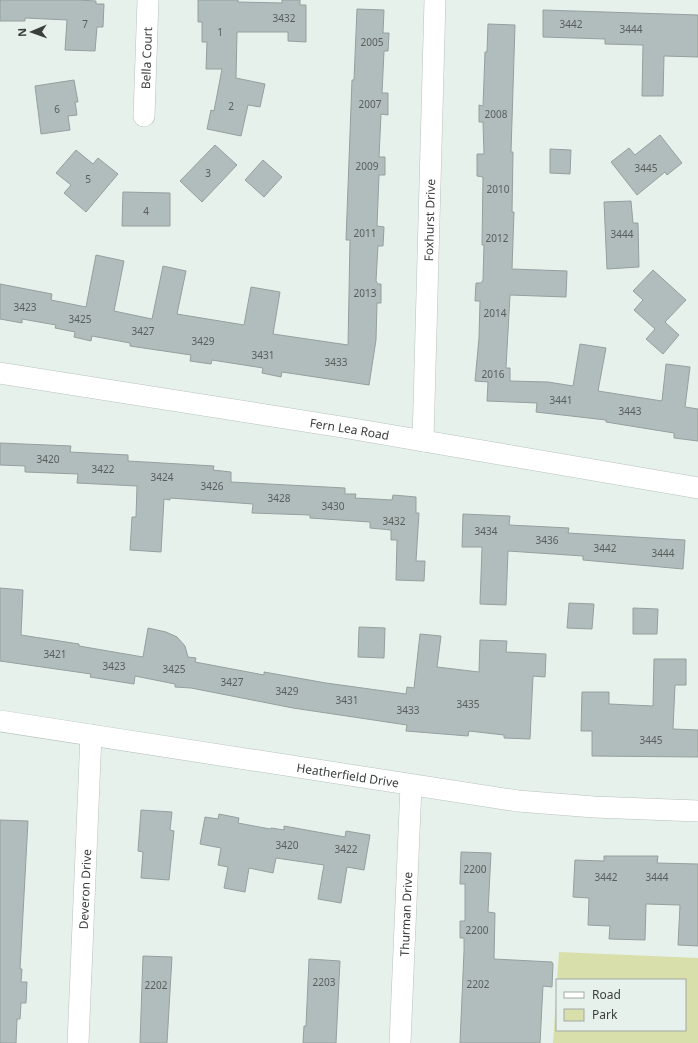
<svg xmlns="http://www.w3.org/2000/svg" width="698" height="1043" viewBox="0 0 698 1043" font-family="'Noto Sans',sans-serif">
  <rect width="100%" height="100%" fill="#e6f1eb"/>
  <!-- green -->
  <path fill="#d9dfab" d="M 559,952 L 698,958 L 698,1043 L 553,1043 L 557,982 L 557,1030 L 685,1030 L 685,980 L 557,980 Z"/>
  <!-- building -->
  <path fill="#b1bdbc" stroke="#94a09f" d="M 0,0 L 78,0 L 96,1 L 96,4 L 104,4 L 103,27 L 97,27 L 95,51 L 65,50 L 67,20 L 25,18 L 25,21 L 0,21 Z
    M 198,0 L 238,0 L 238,2 L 282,3 L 282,0 L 300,0 L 300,5 L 306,5 L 306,42 L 288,41 L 288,32 L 237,32 L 236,78 L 265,84 L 260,107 L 248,105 L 241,136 L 207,129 L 211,110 L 214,111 L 222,69 L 206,69 L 207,42 L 202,42 L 202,22 L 198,22 Z
    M 357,9 L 384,10 L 383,33 L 389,33 L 388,51 L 384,51 L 382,93 L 388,93 L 388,115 L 381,114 L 379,157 L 385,157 L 385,175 L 379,175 L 377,226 L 384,227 L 383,246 L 378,246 L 376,281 L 378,284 L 381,284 L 381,303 L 377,303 L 376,340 L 369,385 L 282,372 L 281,377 L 262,373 L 263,368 L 212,360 L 211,364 L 190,361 L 191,355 L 130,346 L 130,343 L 92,336 L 91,341 L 74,337 L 75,332 L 55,328 L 56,325 L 22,319 L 22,323 L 0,319 L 0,284 L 52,294 L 51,300 L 86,307 L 96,255 L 124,261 L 114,311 L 152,319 L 163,266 L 186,271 L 177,314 L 244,325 L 251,287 L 280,292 L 273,334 L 348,345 L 350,240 L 346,240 L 352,80 L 354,80 Z
    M 543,10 L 698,15 L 698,57 L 664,56 L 663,96 L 642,96 L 643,45 L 605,44 L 605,39 L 543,37 Z
    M 488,24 L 515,25 L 511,152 L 513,152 L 512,212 L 514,212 L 512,269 L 567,271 L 566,297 L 510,295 L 506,368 L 510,368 L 510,381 L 548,382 L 573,386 L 580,344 L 606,348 L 598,391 L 662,401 L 666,364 L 690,367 L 685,407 L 698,409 L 698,441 L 674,438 L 674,433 L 606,422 L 606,420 L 536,412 L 537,403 L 487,401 L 488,382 L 475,381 L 479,338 L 480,301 L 475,301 L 476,283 L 481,283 L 483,280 L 484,245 L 482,245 L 483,177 L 477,176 L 477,154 L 484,154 L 483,122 L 479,122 L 479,105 L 483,106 L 485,52 L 487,52 Z
    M 74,80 L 78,102 L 75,102 L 77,115 L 68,116 L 70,130 L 41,134 L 35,86 Z
    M 660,135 L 682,163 L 667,175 L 665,172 L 637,195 L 611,162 L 629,148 L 635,155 Z
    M 215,145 L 237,165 L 202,202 L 180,181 Z
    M 550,149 L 571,150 L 570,174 L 550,173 Z
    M 76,150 L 93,164 L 98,158 L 118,174 L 86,212 L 64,193 L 71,185 L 56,173 Z
    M 263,160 L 282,177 L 264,197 L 245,180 Z
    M 123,192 L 170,193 L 170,226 L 122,226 Z
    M 631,201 L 633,223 L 638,223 L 639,267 L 607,269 L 604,202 Z
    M 653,270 L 686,300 L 665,322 L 679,335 L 663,354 L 646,339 L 655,329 L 634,310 L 643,300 L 633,291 Z
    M 0,443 L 71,446 L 70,452 L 128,455 L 128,461 L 214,466 L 213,470 L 231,472 L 231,482 L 345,488 L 345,494 L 356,494 L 355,498 L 392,500 L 393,495 L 416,497 L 416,513 L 419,513 L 416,561 L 425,561 L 424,581 L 396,580 L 397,540 L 391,540 L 391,530 L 370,528 L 370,522 L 310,518 L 310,515 L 252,513 L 253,504 L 170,498 L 170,500 L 164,499 L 161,552 L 130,550 L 132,517 L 136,517 L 137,486 L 77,483 L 78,474 L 25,472 L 25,466 L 0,465 Z
    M 463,514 L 510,516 L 509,525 L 569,528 L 568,533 L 685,540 L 683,569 L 583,560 L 583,556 L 508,551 L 506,605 L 480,604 L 482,547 L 462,547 Z
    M 0,588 L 23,590 L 21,635 L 79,644 L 79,646 L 143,657 L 148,628 L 166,632 L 177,637 L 185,646 L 188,657 L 196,658 L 195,662 L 264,675 L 264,672 L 326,683 L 406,694 L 407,687 L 414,688 L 420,634 L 441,636 L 437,667 L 479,672 L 480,640 L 507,641 L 506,652 L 546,654 L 545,677 L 533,676 L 530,739 L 504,738 L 504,735 L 469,731 L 468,736 L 406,731 L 407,725 L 293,708 L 191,688 L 175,687 L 175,684 L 135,676 L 134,684 L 90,677 L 91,674 L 0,661 Z
    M 569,603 L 594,604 L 592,629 L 567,628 Z
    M 633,608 L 658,609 L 657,634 L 633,634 Z
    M 359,627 L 385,628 L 384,658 L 358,657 Z
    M 654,659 L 686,659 L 686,685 L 675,685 L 673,729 L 698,730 L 698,757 L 592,756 L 592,731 L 581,731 L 582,692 L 609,692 L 609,704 L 653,706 Z
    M 141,810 L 172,812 L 170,830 L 174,831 L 169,880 L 141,878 L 143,852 L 138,851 Z
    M 219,814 L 239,818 L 238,823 L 270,829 L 271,828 L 284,830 L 284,826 L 345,837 L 346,831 L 370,835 L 364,870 L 347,867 L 341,903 L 318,899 L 324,865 L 276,858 L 273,873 L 249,868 L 245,892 L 224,888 L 228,867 L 218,865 L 221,848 L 200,844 L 205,817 L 218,819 Z
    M 0,820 L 28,821 L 20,969 L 22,969 L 21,982 L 27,982 L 26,1003 L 21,1003 L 20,1019 L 17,1019 L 16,1043 L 0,1043 Z
    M 461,852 L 491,853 L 488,912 L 495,913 L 494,959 L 552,962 L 553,964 L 552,987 L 543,986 L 540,1043 L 460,1043 L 464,951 L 464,938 L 460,938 L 460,921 L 465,921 L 465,884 L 460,884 Z
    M 604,856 L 658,856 L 657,863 L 698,864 L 698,946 L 678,945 L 680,905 L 646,904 L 645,940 L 609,939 L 610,926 L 588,925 L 589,898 L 573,897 L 575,860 L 604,861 Z
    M 143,956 L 172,957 L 167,1043 L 140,1043 Z
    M 309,959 L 340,961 L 336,1043 L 303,1043 L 304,1026 L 306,1026 Z"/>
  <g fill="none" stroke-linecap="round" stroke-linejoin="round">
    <defs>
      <g id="minor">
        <path id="s1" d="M 144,116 L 148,0"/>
        <path id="s2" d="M 0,373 L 348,428 L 698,488"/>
        <path id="s3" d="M 423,441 L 435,0"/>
        <path id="s4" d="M 0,721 L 518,801 L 594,807 L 698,811"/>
        <path id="s5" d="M 78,1043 L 91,735"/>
        <path id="s6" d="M 400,1043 L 411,786"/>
      </g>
    </defs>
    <!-- minor casing -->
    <use href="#minor" stroke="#b8c2bd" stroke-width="22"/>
    <!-- minor -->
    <use href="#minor" stroke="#fff" stroke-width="21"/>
  </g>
  <g text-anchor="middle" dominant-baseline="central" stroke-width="3.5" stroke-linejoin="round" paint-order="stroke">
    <!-- number labels -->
    <g font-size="10" fill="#585e5c">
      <text x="284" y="18">3432</text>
      <text x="85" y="24">7</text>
      <text x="571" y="24">3442</text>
      <text x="631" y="29">3444</text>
      <text x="220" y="32">1</text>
      <text x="372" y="42">2005</text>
      <text x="370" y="104">2007</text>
      <text x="231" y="106">2</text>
      <text x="57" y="109">6</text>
      <text x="496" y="114">2008</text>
      <text x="367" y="166">2009</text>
      <text x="646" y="168">3445</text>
      <text x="208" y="173">3</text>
      <text x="88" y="179">5</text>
      <text x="498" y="189">2010</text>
      <text x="146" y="211">4</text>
      <text x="365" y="233">2011</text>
      <text x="622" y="234">3444</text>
      <text x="497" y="238">2012</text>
      <text x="365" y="293">2013</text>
      <text x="25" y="307">3423</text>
      <text x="495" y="313">2014</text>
      <text x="80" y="319">3425</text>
      <text x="143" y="331">3427</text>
      <text x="203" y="341">3429</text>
      <text x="263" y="355">3431</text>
      <text x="336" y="362">3433</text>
      <text x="493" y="374">2016</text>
      <text x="561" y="400">3441</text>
      <text x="630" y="411">3443</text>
      <text x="48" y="459">3420</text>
      <text x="103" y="469">3422</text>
      <text x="162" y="477">3424</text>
      <text x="212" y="486">3426</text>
      <text x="279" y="498">3428</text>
      <text x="333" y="506">3430</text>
      <text x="394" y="521">3432</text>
      <text x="486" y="531">3434</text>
      <text x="547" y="540">3436</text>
      <text x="605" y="548">3442</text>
      <text x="663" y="553">3444</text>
      <text x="55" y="654">3421</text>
      <text x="114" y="666">3423</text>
      <text x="174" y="669">3425</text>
      <text x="232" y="682">3427</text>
      <text x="287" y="691">3429</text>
      <text x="347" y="700">3431</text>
      <text x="468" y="704">3435</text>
      <text x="408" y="710">3433</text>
      <text x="651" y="740">3445</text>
      <text x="287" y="845">3420</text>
      <text x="346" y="849">3422</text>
      <text x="475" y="869">2200</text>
      <text x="606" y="877">3442</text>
      <text x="657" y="877">3444</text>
      <text x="477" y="930">2200</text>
      <text x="324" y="982">2203</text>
      <text x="478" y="984">2202</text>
      <text x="156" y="985">2202</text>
    </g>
    <!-- street labels -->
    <g font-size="12" fill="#3a3e3c" stroke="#e6f1eb">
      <text stroke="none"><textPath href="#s1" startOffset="58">Bella Court</textPath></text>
      <text stroke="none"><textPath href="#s3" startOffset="221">Foxhurst Drive</textPath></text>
      <text stroke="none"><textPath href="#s2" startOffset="354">Fern Lea Road</textPath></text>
      <text stroke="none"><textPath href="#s4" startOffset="352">Heatherfield Drive</textPath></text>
      <text stroke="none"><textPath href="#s5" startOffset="154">Deveron Drive</textPath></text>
      <text stroke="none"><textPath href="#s6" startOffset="129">Thurman Drive</textPath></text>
    </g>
  </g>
  <!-- legend -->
  <rect x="556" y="979" width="130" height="52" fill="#e6f1eb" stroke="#a1a9a5"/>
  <rect x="564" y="992" width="20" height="6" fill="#ffffff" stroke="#a1a9a5"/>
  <text x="592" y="999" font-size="12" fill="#3a3e3c">Road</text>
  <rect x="564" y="1009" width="20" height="12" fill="#d9dfab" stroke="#a1a9a5"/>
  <text x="592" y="1019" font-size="12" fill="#3a3e3c">Park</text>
  <!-- north arrow -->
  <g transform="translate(32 32) rotate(268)" stroke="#e6f1eb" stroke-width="3" paint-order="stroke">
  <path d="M0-3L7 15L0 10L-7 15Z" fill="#3a3e3c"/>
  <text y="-6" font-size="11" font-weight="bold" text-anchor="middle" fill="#3a3e3c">N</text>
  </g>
</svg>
